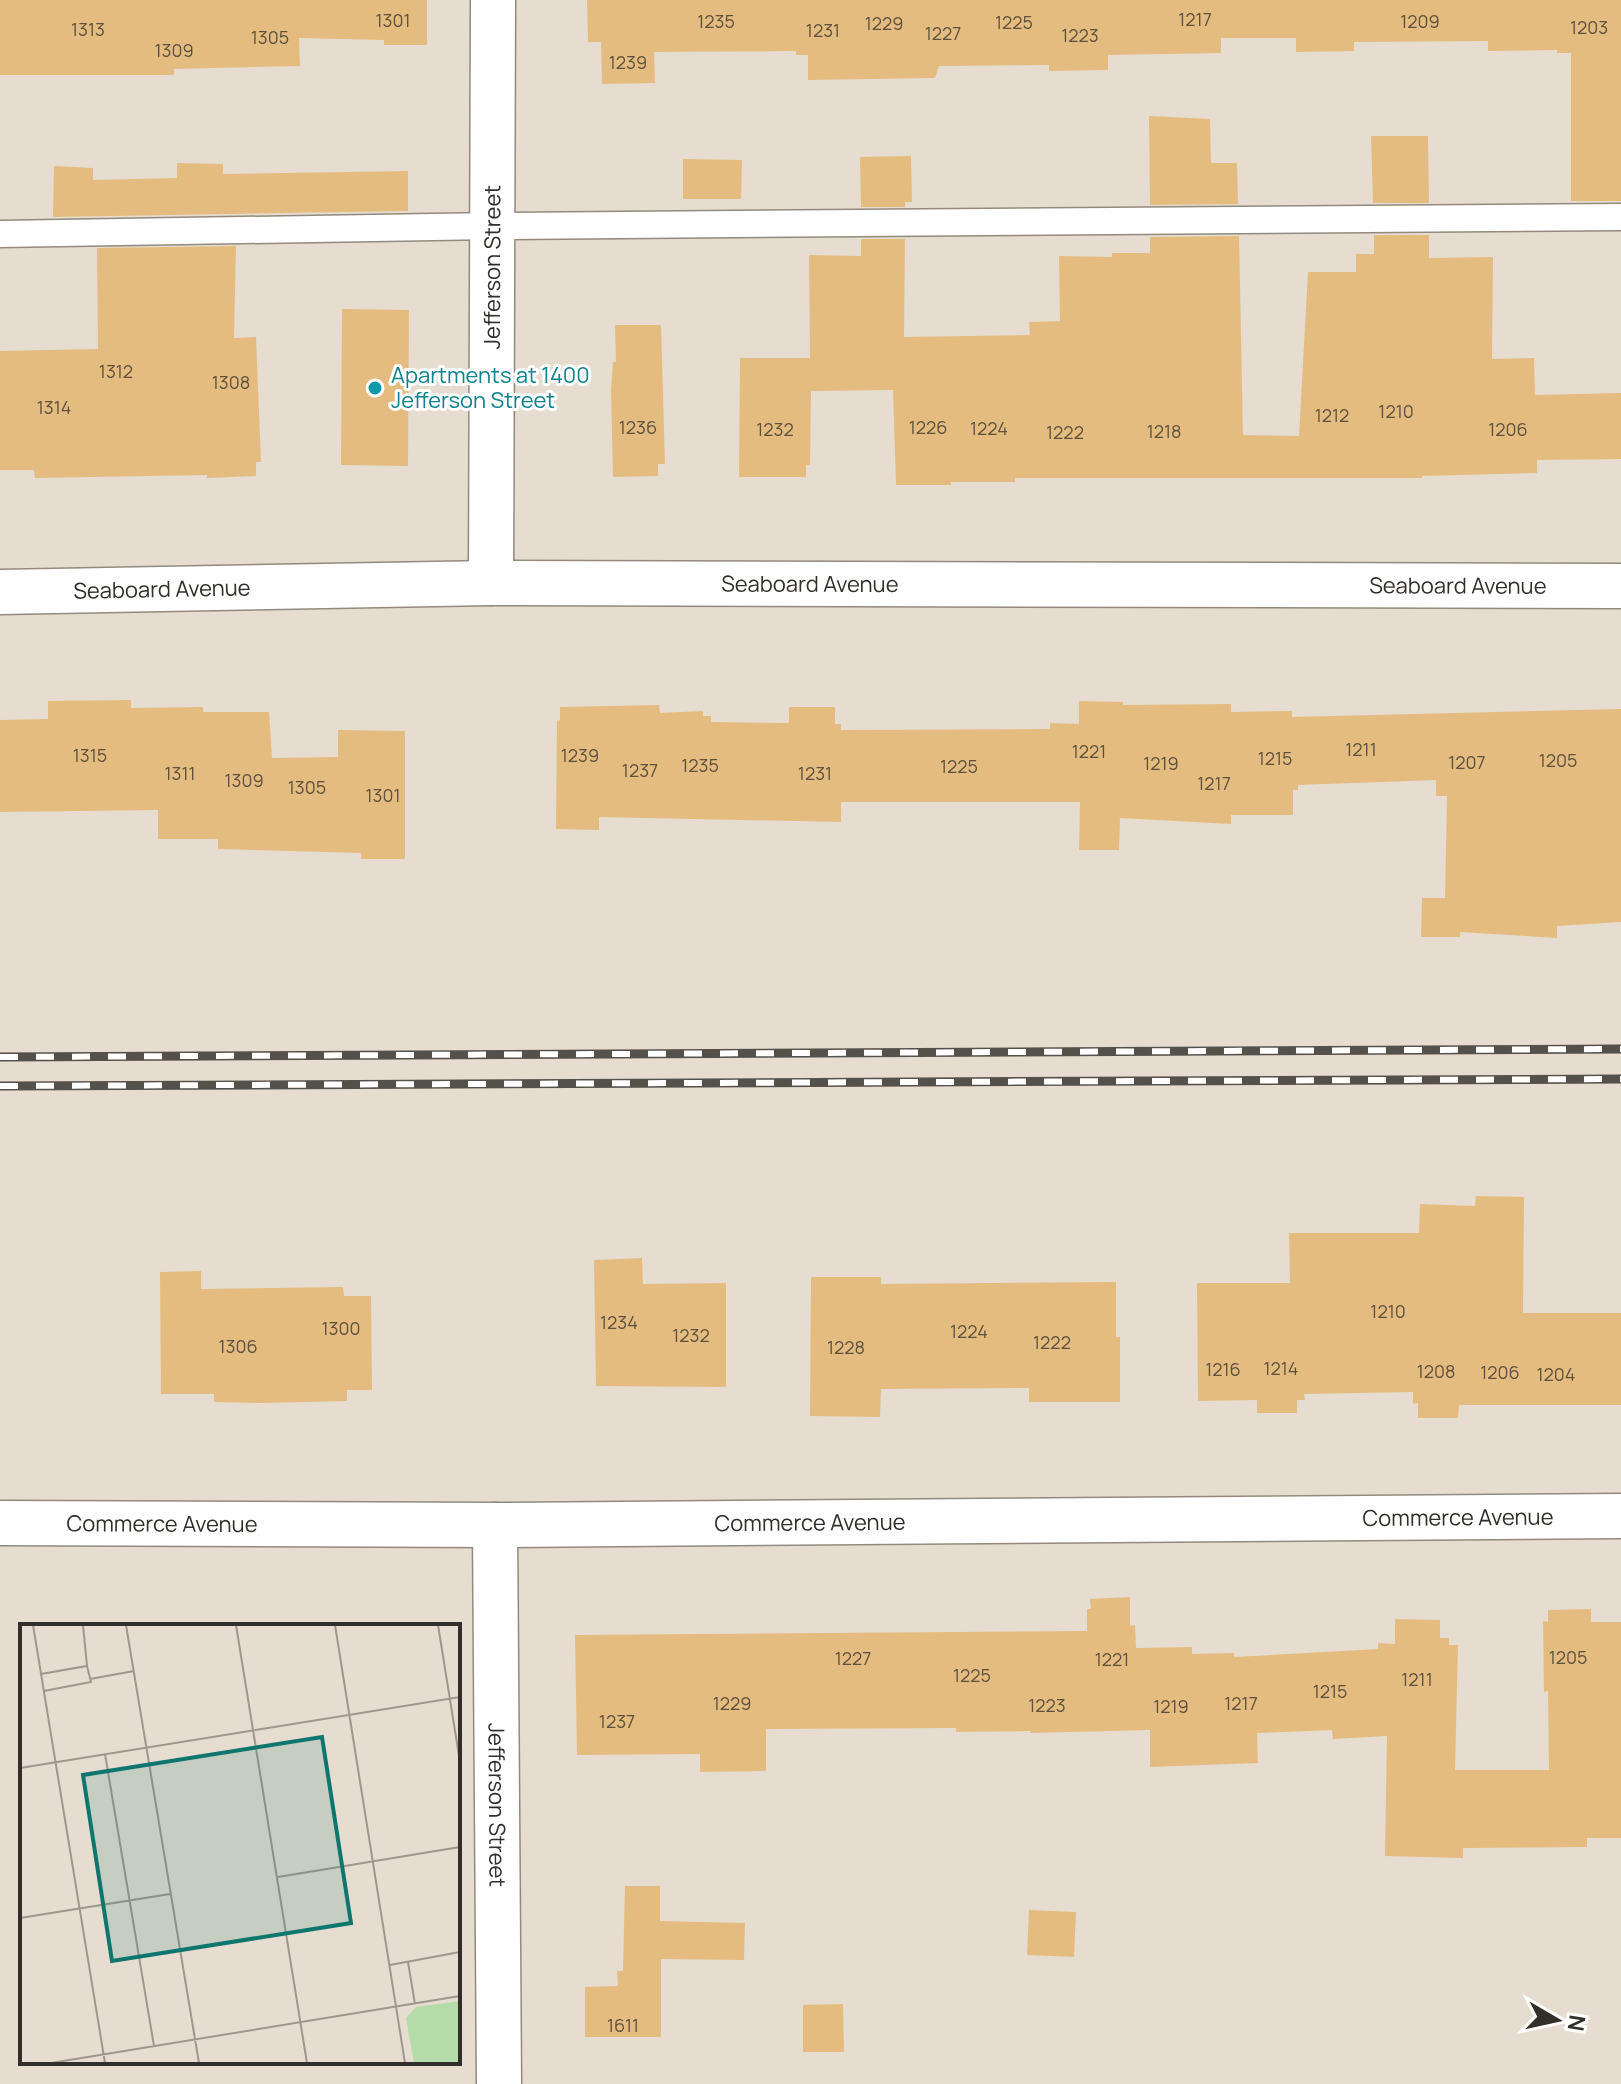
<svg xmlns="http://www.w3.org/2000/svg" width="1621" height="2084" viewBox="0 0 1621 2084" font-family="Manrope,sans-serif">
  <rect width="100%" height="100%" fill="#e6ddd0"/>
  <!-- building -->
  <path fill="#e4bc7f" d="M 0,0 L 427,0 L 427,45 L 384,45 L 384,40 L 299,38 L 300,66 L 174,69 L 174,75 L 0,75 Z
    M 587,0 L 1621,0 L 1621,201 L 1571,201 L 1571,53 L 1557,53 L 1557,50 L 1488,51 L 1488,41 L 1354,42 L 1354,51 L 1296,52 L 1296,38 L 1221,38 L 1221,53 L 1108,55 L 1108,70 L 1049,71 L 1049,65 L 939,66 L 935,78 L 808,80 L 808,55 L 796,55 L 796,51 L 654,52 L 655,83 L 602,84 L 601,42 L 588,42 Z
    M 1149,116 L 1210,119 L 1211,163 L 1237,163 L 1238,204 L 1150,205 Z
    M 1371,136 L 1428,136 L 1429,203 L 1373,203 Z
    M 911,156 L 912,202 L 905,202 L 905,207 L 861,207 L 860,157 Z
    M 683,159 L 742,160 L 741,199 L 683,199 Z
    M 177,163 L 223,164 L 223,174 L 408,171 L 408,211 L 53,217 L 54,166 L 93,168 L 93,180 L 177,178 Z
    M 1374,235 L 1429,235 L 1429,258 L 1493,257 L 1492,359 L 1534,358 L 1535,395 L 1621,393 L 1621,459 L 1537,460 L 1537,473 L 1422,476 L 1422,478 L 1015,478 L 1015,482 L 951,482 L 951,485 L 896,485 L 893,390 L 811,391 L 810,465 L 806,465 L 806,477 L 739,477 L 740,358 L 810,358 L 809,255 L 861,256 L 861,239 L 905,239 L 904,337 L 1030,335 L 1029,322 L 1060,321 L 1059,256 L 1112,257 L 1112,253 L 1150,253 L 1150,237 L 1239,236 L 1243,435 L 1299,436 L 1308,272 L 1356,272 L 1356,254 L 1374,254 Z
    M 236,246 L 234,338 L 256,337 L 261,462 L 256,462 L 256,476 L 207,478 L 207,475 L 35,478 L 34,470 L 0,470 L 0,351 L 98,349 L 97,248 Z
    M 342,309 L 409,310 L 408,466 L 341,465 Z
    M 615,325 L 661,325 L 665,464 L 658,464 L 658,476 L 613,477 L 611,390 L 613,362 L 616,362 Z
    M 131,700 L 131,708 L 203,707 L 203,712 L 269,712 L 272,758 L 338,757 L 338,730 L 405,731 L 405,859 L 361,859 L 361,853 L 218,849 L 218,839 L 158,839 L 158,810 L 0,812 L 0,720 L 48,719 L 48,701 Z
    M 1079,701 L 1123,702 L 1123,705 L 1231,704 L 1231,712 L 1292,711 L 1292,717 L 1621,709 L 1621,922 L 1557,926 L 1557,938 L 1460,932 L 1460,937 L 1421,937 L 1422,898 L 1445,898 L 1447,796 L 1436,796 L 1436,780 L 1298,785 L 1298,790 L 1293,790 L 1293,815 L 1231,815 L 1231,824 L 1120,818 L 1119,850 L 1079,850 L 1080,802 L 841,802 L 841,822 L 599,817 L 599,830 L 556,829 L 557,721 L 560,720 L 560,707 L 659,705 L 660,713 L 703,711 L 703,716 L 711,716 L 711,722 L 789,723 L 789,707 L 835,707 L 835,724 L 841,724 L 841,730 L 1050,729 L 1050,723 L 1079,724 Z
    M 1476,1196 L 1524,1197 L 1523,1313 L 1621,1313 L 1621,1405 L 1459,1405 L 1458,1418 L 1418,1418 L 1418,1403 L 1413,1404 L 1413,1392 L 1304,1394 L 1305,1400 L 1297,1400 L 1297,1413 L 1257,1413 L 1257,1400 L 1198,1401 L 1197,1283 L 1290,1283 L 1289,1233 L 1419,1233 L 1420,1204 L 1475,1206 Z
    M 642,1258 L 643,1284 L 726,1283 L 726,1387 L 596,1386 L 594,1260 Z
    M 201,1271 L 201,1289 L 343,1287 L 344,1296 L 371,1296 L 372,1390 L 347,1390 L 347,1401 L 260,1403 L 214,1402 L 214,1394 L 161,1394 L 160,1272 Z
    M 811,1277 L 881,1277 L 881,1284 L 1116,1282 L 1116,1337 L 1120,1337 L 1120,1402 L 1029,1402 L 1029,1388 L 881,1389 L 880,1417 L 810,1416 Z
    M 1130,1597 L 1130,1626 L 1135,1625 L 1136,1648 L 1192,1647 L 1192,1654 L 1234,1653 L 1234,1657 L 1378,1649 L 1378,1643 L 1395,1644 L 1395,1619 L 1440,1620 L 1440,1638 L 1449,1638 L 1449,1645 L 1458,1645 L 1455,1770 L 1549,1770 L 1548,1691 L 1544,1692 L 1543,1621 L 1548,1622 L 1548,1610 L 1591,1609 L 1591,1622 L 1621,1622 L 1621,1838 L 1587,1838 L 1587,1847 L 1463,1848 L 1463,1858 L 1385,1856 L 1387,1736 L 1333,1739 L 1332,1730 L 1257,1733 L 1258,1763 L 1150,1767 L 1150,1730 L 1030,1733 L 1030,1731 L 956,1732 L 956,1728 L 766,1729 L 766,1771 L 700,1772 L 700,1754 L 577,1755 L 575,1635 L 1087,1631 L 1087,1609 L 1091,1609 L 1090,1599 Z
    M 625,1886 L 660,1886 L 660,1921 L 745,1923 L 744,1960 L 661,1959 L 661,2037 L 585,2037 L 585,1987 L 618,1986 L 617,1971 L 623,1971 Z
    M 1029,1910 L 1076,1912 L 1074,1957 L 1027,1955 Z
    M 843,2004 L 844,2052 L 803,2052 L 803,2005 Z"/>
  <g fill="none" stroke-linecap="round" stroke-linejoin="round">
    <defs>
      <path id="lane" d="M 0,234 L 493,226 L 1621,217"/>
      <g id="street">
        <path id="s1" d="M 491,583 L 493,0"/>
        <path id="s2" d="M 0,592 L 491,583 L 1621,586"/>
        <path id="s3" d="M 0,1523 L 495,1525 L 1621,1516"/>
        <path id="s4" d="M 495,1525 L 499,2084"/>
      </g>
    </defs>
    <!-- lane casing -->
    <use href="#lane" stroke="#928a7e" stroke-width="29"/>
    <!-- street casing -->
    <use href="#street" stroke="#928a7e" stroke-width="47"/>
    <!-- lane -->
    <use href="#lane" stroke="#fff" stroke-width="26"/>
    <!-- street -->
    <use href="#street" stroke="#fff" stroke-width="44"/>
    <defs>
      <path id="rail" d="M 0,1057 L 1621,1049
        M 0,1086 L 1621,1079"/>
    </defs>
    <!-- rail casing -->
    <use href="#rail" stroke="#54504a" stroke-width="9"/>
    <!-- rail -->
    <use href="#rail" stroke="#fff" stroke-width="6" stroke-dasharray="18" stroke-linecap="butt"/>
  </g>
  <!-- markers -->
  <circle fill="#0f9aa8" stroke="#fff" stroke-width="3" cx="375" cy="388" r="8"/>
  <g text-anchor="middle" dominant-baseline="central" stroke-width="6" stroke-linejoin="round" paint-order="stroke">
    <!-- number labels -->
    <g font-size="18" fill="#5e523f">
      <text x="1195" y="19">1217</text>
      <text x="393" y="20">1301</text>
      <text x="716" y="21">1235</text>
      <text x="1420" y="21">1209</text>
      <text x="1014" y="22">1225</text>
      <text x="884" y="23">1229</text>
      <text x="1589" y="27">1203</text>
      <text x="88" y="29">1313</text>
      <text x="823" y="30">1231</text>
      <text x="943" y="33">1227</text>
      <text x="1080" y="35">1223</text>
      <text x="270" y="37">1305</text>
      <text x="174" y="50">1309</text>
      <text x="628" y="62">1239</text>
      <text x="116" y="371">1312</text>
      <text x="231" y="382">1308</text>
      <text x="54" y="407">1314</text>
      <text x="1396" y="411">1210</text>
      <text x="1332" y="415">1212</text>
      <text x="638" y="427">1236</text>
      <text x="928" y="427">1226</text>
      <text x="989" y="428">1224</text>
      <text x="775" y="429">1232</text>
      <text x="1508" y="429">1206</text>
      <text x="1164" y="431">1218</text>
      <text x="1065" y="432">1222</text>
      <text x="1361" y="749">1211</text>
      <text x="1089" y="751">1221</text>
      <text x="90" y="755">1315</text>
      <text x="580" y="755">1239</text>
      <text x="1275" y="758">1215</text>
      <text x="1558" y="760">1205</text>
      <text x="1467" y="762">1207</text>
      <text x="1161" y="763">1219</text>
      <text x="700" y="765">1235</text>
      <text x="959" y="766">1225</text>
      <text x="640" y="770">1237</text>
      <text x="180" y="773">1311</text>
      <text x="815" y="773">1231</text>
      <text x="244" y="780">1309</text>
      <text x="1214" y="783">1217</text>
      <text x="307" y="787">1305</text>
      <text x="383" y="795">1301</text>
      <text x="1388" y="1311">1210</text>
      <text x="619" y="1322">1234</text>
      <text x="341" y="1328">1300</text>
      <text x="969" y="1331">1224</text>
      <text x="691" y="1335">1232</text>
      <text x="1052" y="1342">1222</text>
      <text x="238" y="1346">1306</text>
      <text x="846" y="1347">1228</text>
      <text x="1281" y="1368">1214</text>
      <text x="1223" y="1369">1216</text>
      <text x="1436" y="1371">1208</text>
      <text x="1500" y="1372">1206</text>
      <text x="1556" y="1374">1204</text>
      <text x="1568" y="1657">1205</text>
      <text x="853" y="1658">1227</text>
      <text x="1112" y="1659">1221</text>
      <text x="972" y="1675">1225</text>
      <text x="1417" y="1679">1211</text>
      <text x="1330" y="1691">1215</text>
      <text x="732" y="1703">1229</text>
      <text x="1241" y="1703">1217</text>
      <text x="1047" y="1705">1223</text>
      <text x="1171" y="1706">1219</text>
      <text x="617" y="1721">1237</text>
      <text x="623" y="2025">1611</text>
    </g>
    <!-- street labels -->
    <g font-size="22" fill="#322f2a" stroke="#fff">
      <text stroke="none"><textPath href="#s1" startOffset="316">Jefferson Street</textPath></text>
      <text stroke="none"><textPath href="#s2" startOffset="810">Seaboard Avenue</textPath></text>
      <text stroke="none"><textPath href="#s2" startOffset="1458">Seaboard Avenue</textPath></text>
      <text stroke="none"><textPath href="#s2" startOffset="162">Seaboard Avenue</textPath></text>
      <text stroke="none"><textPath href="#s3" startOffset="1458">Commerce Avenue</textPath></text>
      <text stroke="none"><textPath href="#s3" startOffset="810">Commerce Avenue</textPath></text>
      <text stroke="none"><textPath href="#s3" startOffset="162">Commerce Avenue</textPath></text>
      <text stroke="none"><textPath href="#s4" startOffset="280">Jefferson Street</textPath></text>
    </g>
    <!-- culture labels -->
    <g font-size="22" fill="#0d838f" stroke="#fff" text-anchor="start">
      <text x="391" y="375">Apartments at 1400<tspan x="391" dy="25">Jefferson Street</tspan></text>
    </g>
  </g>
  <!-- overview -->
  <g transform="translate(20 1624)">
    <rect width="440" height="440" fill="#e6ddd0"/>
    <path d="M 440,377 L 440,439 L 394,439 L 386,394 L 396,383 Z" fill="#b5dba8"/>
    <path fill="none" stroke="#9e978e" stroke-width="2" d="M 13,1 L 85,439M 63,1 L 67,42M 106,1 L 179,439M 216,1 L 287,439M 315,1 L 385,439M 418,1 L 440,138M 21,50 L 67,42 L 71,58 L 24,67M 70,55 L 114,47M 85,130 L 134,422M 0,144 L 440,73M 258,253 L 440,223M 0,294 L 150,270M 388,338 L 395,380M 370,341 L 440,328M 31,439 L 440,372"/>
    <path fill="#0f766e" fill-opacity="0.15" stroke="#0f766e" stroke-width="4" d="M 302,113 L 331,299 L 92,337 L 63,151 Z"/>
    <rect width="440" height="440" fill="none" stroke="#322f2a" stroke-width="4"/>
  </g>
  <!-- north arrow -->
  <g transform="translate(1557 2020) rotate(99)" stroke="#ffffff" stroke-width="6" paint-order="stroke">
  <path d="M0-6L14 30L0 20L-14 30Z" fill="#322f2a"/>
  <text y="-12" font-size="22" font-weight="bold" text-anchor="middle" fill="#322f2a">N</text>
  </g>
</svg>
